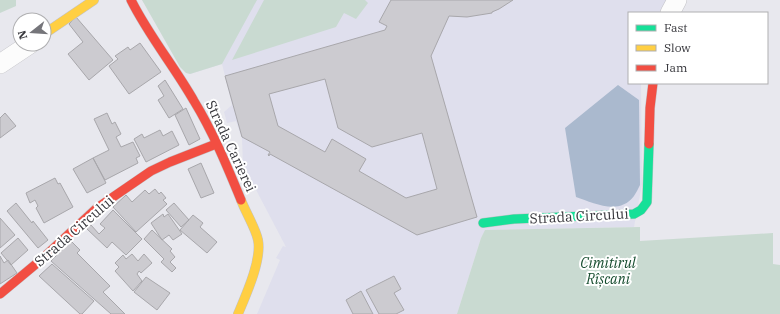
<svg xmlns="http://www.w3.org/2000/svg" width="780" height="314" viewBox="0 0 780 314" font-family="'IBM Plex Serif',serif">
  <rect width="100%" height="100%" fill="#e8e8ee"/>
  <!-- built -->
  <path fill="#dfdfed" d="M 142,0 L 669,0 L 661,13 L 629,13 L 629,83 L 641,83 L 642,184 L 634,227 L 486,230 L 481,238 L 457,314 L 257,314 L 280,260 L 276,258 L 283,246 L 286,247 L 243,165 L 242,139 L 236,121 L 227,123 L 224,112 L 232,105 L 222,64 L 190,74 Z"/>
  <!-- green -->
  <path fill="#c9dad1" d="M 0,0 L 16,0 L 16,6 L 0,13 Z
    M 142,0 L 257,0 L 222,64 L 190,74 L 186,73 L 180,67 Z
    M 264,0 L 365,0 L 368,3 L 356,19 L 344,13 L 336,27 L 232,60 Z
    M 640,227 L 640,241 L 773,233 L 773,264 L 780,265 L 780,314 L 457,314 L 481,238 L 485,230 Z"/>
  <!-- water -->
  <path fill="#aab9ce" d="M 618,85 L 639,100 L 640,185 C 638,189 636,193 634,196 C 619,216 594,203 576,197 L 565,128 Z"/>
  <!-- building -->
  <path fill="#cccbd0" stroke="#a8a7ab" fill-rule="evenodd" d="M 391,0 L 513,0 L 499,9 L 492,12 L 492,13 L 467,17 L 449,16 L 431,56 L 477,217 L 417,235 L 270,154 L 269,156 L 268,155 L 270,152 L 242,137 L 225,76 L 385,30 L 387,26 L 379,22 ZM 325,79 L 338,128 L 372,147 L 422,133 L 437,189 L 406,198 L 359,171 L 366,159 L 332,139 L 325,152 L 278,126 L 269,94 Z
    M 76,17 L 113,60 L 89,80 L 68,54 L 83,42 L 69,24 Z
    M 140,43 L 161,72 L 129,94 L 109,66 L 118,59 L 115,56 L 128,47 L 130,50 Z
    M 165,80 L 183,109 L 169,118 L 158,100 L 164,96 L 158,86 Z
    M 186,108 L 200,139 L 189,145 L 175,115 Z
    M 5,113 L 16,126 L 0,138 L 0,118 Z
    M 107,113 L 112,124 L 115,122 L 121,134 L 116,137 L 121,147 L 133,142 L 140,156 L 136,158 L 138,163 L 105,180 L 93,158 L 109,150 L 94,119 Z
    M 160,130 L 163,136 L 172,131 L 179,145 L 146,162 L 134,139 L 142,134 L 144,138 Z
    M 93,158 L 106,183 L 87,193 L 73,169 Z
    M 201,163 L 214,193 L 201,198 L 188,169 Z
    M 55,178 L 58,184 L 60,183 L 73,207 L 44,223 L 36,208 L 38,206 L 35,200 L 30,203 L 26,193 Z
    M 155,189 L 159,194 L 161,192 L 166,198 L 163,200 L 167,204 L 136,232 L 113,207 L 126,195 L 132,202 L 145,190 L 149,194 Z
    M 16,203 L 32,223 L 33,221 L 48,240 L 38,248 L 7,211 Z
    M 174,203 L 189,220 L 181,227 L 166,210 Z
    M 113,210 L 142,239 L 126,255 L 112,242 L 107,248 L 87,229 L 91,225 L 99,234 L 105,228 L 100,224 Z
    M 163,214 L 164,217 L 168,214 L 182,234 L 173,240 L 169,235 L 162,240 L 151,223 Z
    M 193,215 L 203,223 L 200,227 L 217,242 L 207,253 L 180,230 Z
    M 0,218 L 15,235 L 0,248 Z
    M 152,230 L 172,249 L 170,251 L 175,257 L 170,262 L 176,268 L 172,272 L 161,262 L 164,259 L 144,239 Z
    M 18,238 L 28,250 L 11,265 L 1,253 Z
    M 71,241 L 80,250 L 77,253 L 110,286 L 103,292 L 125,314 L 111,314 L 51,261 Z
    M 132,254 L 138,261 L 144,254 L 152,263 L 141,273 L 139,271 L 137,274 L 142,281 L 133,291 L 115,271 L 119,267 L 115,263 L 123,255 L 126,259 Z
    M 0,256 L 4,263 L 8,260 L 17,273 L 0,284 Z
    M 52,264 L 94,301 L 82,314 L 80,314 L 39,276 Z
    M 394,276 L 401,289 L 394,293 L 404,310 L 396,314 L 379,314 L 366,290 Z
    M 146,277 L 170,293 L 157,310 L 134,292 Z
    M 361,291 L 373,314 L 353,314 L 346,300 Z"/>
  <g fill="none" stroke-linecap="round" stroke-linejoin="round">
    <defs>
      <path id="street" d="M 670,13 L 677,0
        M 0,64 L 30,44"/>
      <path id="fast" d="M 483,223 L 514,219 L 634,214 L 641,210 L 647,202 L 649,144"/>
      <path id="slow" d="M 44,34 L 94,0
        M 238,314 C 246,295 262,260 258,240 C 256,229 245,211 241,200"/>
      <path id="jam" d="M 131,0 C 149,36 174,66 194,101 C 213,132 227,166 241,200
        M 649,144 L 650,108 L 653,83
        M 0,294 L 42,259 L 97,208 L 151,171 L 170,162 L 216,144"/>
    </defs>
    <!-- street casing -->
    <use href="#street" stroke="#c2c2c6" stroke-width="20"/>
    <!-- fast casing -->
    <use href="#fast" stroke="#c2c2c6" stroke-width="10"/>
    <!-- slow casing -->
    <use href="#slow" stroke="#c2c2c6" stroke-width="10"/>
    <!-- jam casing -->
    <use href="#jam" stroke="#c2c2c6" stroke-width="10"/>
    <!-- street -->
    <use href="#street" stroke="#fcfcfc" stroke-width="19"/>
    <!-- fast -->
    <use href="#fast" stroke="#16e098" stroke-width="9"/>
    <!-- slow -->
    <use href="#slow" stroke="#ffcf43" stroke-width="9"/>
    <!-- jam -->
    <use href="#jam" stroke="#f24e42" stroke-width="9"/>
  </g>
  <g text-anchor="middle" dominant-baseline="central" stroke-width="4" stroke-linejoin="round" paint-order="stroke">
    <!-- street labels -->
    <g font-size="14" fill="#37373c" stroke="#fff">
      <text transform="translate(231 146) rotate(65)">Strada Carierei</text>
      <text transform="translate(579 216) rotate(-3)">Strada Circului</text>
      <text transform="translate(74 231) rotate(-41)">Strada Circului</text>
    </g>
    <!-- park labels -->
    <g font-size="14" font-style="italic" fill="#144b2d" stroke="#fff">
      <text x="608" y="263">Cimitirul<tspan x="608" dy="16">Rîșcani</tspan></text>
    </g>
  </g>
  <!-- legend -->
  <rect x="628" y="12" width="140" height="72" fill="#ffffff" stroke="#afafb1"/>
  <rect x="636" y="25" width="20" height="6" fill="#16e098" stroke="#afafb1"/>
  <text x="664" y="32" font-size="12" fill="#37373c">Fast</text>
  <rect x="636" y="45" width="20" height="6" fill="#ffcf43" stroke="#afafb1"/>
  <text x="664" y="52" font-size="12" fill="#37373c">Slow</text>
  <rect x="636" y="65" width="20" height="6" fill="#f24e42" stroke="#afafb1"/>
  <text x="664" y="72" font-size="12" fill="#37373c">Jam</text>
  <!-- north arrow -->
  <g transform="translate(32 32) rotate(253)"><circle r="19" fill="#ffffff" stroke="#afafb1"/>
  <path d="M0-3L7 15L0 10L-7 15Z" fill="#75757a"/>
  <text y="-6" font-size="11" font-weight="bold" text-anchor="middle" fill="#37373c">N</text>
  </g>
</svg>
